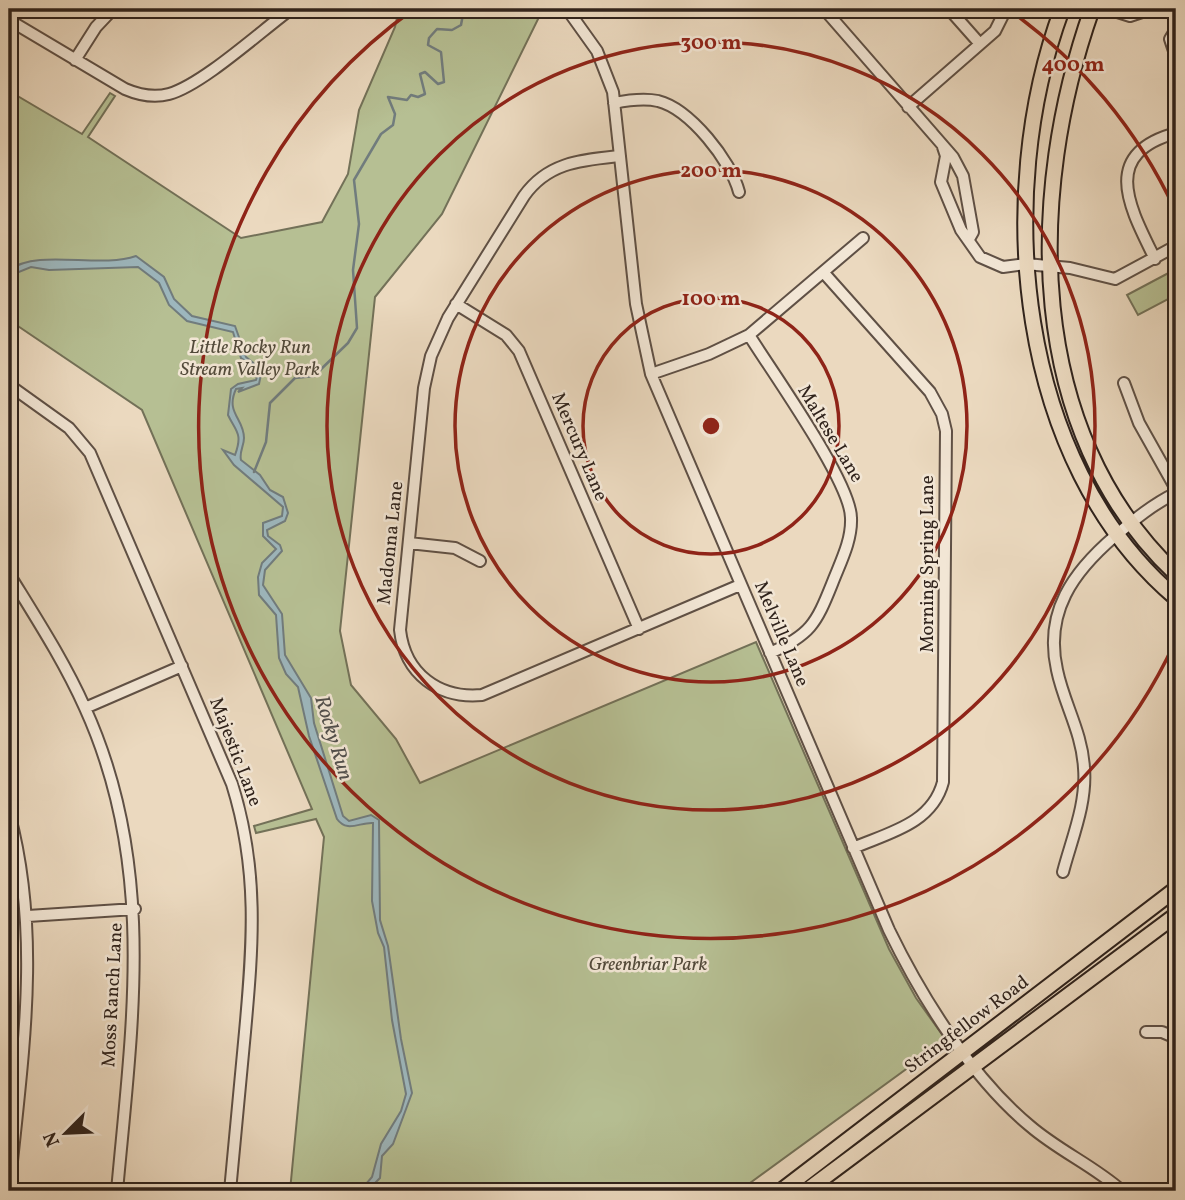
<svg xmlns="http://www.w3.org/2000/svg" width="1185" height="1200" viewBox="0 0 1185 1200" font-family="Vollkorn,serif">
  <rect width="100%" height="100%" fill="#ebd9bf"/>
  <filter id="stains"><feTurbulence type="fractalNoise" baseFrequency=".00286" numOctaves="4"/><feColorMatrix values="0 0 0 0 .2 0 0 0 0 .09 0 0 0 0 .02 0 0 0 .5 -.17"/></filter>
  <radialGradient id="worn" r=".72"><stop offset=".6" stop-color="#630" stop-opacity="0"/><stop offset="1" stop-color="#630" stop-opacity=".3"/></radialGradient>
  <!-- green -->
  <path fill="#b6bf93" stroke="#737158" stroke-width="2" d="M 399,9 L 543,9 L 442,214 L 375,297 L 340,631 L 351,685 L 396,739 L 420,783 L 756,642 L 889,949 L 916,998 L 946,1040 L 739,1191 L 290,1191 L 324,837 L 316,819 L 256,833 L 254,826 L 312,809 L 142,410 L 9,320 L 9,91 L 82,134 L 110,93 L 115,96 L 88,137 L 241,238 L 322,222 L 348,174 L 359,110 L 395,27 Z
    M 1176,269 L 1176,295 L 1138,315 L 1127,295 Z"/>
  <!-- water -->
  <path fill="#9db7bd" stroke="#717c7d" stroke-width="2" d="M 136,256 L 164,277 L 174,299 L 192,316 L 235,326 L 246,357 L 262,370 L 259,384 L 238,392 L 242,388 L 236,389 C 225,413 244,418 244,438 C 244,446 239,452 241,460 L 260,475 L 270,490 L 283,497 L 288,513 L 285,521 L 267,530 L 268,536 L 280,545 L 282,551 L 265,570 L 263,585 L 282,614 L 285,655 L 311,698 L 314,723 L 343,816 L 349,821 L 371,815 L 379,820 L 380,920 L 388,946 L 401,1039 L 412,1093 L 393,1144 L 382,1156 L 380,1178 L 367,1191 L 360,1191 L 372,1177 L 381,1144 L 401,1111 L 406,1094 L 392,1020 L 384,947 L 378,933 L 372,901 L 373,823 C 360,822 347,833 337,819 L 309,736 L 298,687 L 286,674 L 279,658 L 276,615 L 259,595 L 258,577 L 262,563 L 276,549 L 263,536 L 263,523 L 282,516 L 283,507 L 234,465 L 223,450 L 235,455 C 243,433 236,432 228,415 L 231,389 L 238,384 L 256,380 L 259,370 L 241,358 L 233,332 L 187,321 L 169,305 L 159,283 L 138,267 L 49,270 L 31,267 L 9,276 L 9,270 C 39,248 99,269 136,256 Z"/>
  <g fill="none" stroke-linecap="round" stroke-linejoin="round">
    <!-- stream -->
    <path stroke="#717c7d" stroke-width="2.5" d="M 254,472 L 266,442 L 270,403 L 295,378 L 314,376 L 348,343 L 357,328 L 353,270 L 359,224 L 354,180 L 381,134 L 393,125 L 395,114 L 388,97 L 407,100 L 411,95 L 418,97 L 425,94 L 420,74 L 425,72 L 438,84 L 444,82 L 441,52 L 428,45 L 429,38 L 437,29 L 452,30 L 461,25 L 464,9"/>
    <defs>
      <path id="minor" d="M 567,9 L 597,51 L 613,92 L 636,304 L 651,374 L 889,930 C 922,998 972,1078 1030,1126 C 1059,1151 1094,1166 1122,1191
        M 824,9 L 953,157 L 963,176 L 973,232 L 969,239
        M 949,9 L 980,44
        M 1108,9 L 1130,16 L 1151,9
        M 1170,9 L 1176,15
        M 9,20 L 125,89 C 139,95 154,98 169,94 C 202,85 261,31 291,9
        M 1176,29 L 1170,39 L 1176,57
        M 75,60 L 96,27 L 113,9
        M 614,103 C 629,100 644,98 658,101 C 690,109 731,161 739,192
        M 908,107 L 995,31 L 1006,9
        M 943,147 L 946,156 L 941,182 L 961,230 L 980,257 L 1003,267 L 1026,264 L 1070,268 L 1115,279 L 1176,246
        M 620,156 C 582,160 548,162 524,196 L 448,318 L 431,356 L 424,388 L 400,630 C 405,674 439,699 482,695 L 740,585
        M 1155,259 C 1130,208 1099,154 1176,133
        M 824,273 L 930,392 L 942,414 L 946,431 L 943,782 C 932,824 888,833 853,848
        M 456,304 L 506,335 L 519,351 L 639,629
        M 749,335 C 772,372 851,482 851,518 C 852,541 840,563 832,584 C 816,624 810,635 770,653
        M 651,374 L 709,354 L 749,335 L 863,238
        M 1124,383 L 1139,423 L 1176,489
        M 9,385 L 69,428 L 90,453 L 232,784 C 259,870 253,944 245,1032 C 240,1085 235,1138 230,1191
        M 409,543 L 455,548 L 480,561
        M 9,574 C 36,618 64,661 85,708 C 157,866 132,1025 117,1191
        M 85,708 L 182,666
        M 9,813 C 43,939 21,1064 9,1191
        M 1063,872 C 1072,838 1087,803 1084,768 C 1082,732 1064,704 1057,670 C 1044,612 1073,572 1115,536 C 1134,520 1153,504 1176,493
        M 28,916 L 135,909
        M 1146,1032 L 1162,1032 L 1176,1038"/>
      <path id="major" d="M 1062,9 C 993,195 1016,463 1176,598
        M 1092,9 C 1027,193 1024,431 1176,574
        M 781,1191 L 1176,889
        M 806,1191 L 1176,915"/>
    </defs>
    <!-- minor casing -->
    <use href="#minor" stroke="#5f5045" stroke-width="14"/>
    <!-- major casing -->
    <use href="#major" stroke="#30231c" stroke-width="18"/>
    <!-- minor -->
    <use href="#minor" stroke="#f2e6d5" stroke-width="10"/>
    <!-- major -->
    <use href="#major" stroke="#ebd9bf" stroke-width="14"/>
  </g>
  <!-- distance rings -->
  <g fill="none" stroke="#8f2418" stroke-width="3.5">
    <circle cx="711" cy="426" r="128"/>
    <circle cx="711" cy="426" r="256"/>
    <circle cx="711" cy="426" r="384"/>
    <path d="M1175 642A512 512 0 1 1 414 9M1008 9A512 512 0 0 1 1175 210"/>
  </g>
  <g text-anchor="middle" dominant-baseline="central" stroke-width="5" stroke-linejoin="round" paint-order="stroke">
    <!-- park labels -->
    <g font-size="19" font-style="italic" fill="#524a3a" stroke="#f2e6d5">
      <text x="250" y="348">Little Rocky Run<tspan x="250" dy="22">Stream Valley Park</tspan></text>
      <text x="648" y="965">Greenbriar Park</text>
    </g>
    <!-- street labels -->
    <g font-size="19" fill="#30231c" stroke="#f2e6d5">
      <text transform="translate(830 434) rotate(59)">Maltese Lane</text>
      <text transform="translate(579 447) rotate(67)">Mercury Lane</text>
      <text transform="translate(391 543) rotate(-84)">Madonna Lane</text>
      <text transform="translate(928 564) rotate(-90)">Morning Spring Lane</text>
      <text transform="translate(781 634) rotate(67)">Melville Lane</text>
      <text transform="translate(235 752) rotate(69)">Majestic Lane</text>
      <text transform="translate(113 995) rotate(-87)">Moss Ranch Lane</text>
      <text transform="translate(967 1025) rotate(-37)">Stringfellow Road</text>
    </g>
    <!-- water labels -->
    <g font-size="21" font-style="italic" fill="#514f4c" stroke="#f2e6d5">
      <text transform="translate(333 738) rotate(73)">Rocky Run</text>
    </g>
  </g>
  <circle cx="711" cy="426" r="10" fill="#8f2418" stroke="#f2e6d5" stroke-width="3.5"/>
  <g font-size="21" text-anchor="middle" font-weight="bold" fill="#8f2418" stroke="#f2e6d5" stroke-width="5" stroke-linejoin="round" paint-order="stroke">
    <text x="711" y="49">300 m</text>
    <text x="1073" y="71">400 m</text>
    <text x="711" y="177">200 m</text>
    <text x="711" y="305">100 m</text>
  </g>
  <!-- margin -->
  <rect width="1185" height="1200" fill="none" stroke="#ebd9bf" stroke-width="35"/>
  <rect x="10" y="10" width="1164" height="1179" fill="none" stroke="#30231c" stroke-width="3.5"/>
  <rect x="18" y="18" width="1150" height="1165" fill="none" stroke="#30231c" stroke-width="2"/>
  <!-- north arrow -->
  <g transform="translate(66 1133) rotate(246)" stroke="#f2e6d5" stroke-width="5" paint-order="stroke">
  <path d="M0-5L12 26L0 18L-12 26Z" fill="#30231c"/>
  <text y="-10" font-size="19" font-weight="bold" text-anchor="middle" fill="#30231c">N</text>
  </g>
  <rect width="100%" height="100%" filter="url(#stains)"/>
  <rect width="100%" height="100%" fill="url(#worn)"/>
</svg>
